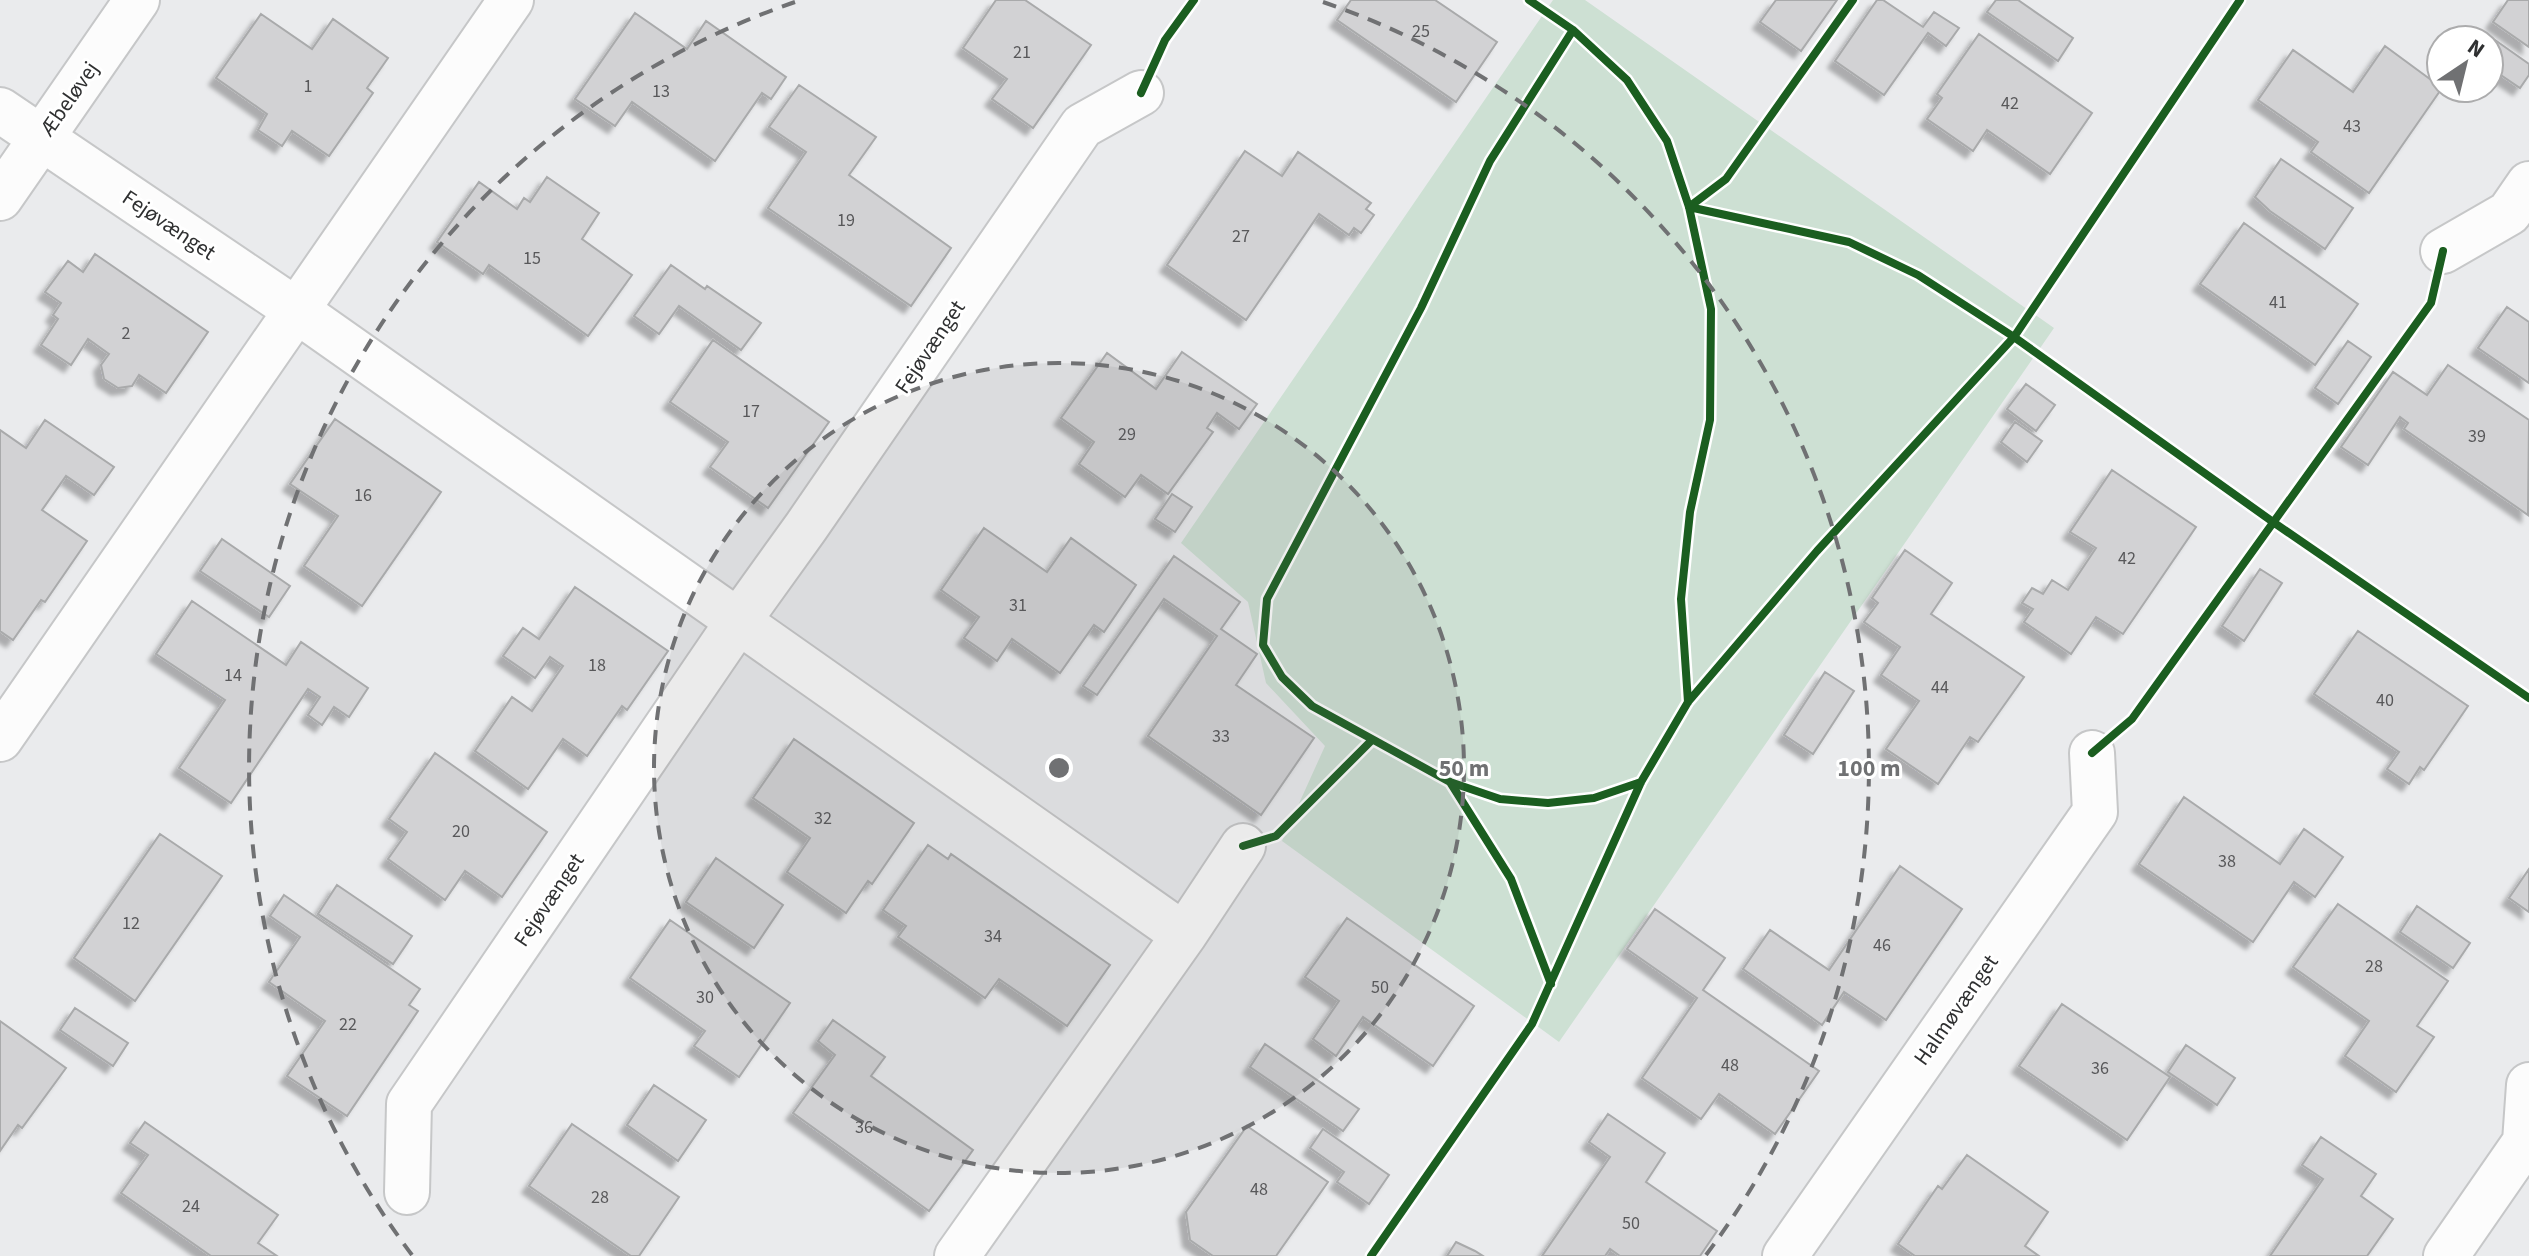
<svg xmlns="http://www.w3.org/2000/svg" width="2529" height="1256" viewBox="0 0 2529 1256" font-family="'Source Sans 3',sans-serif">
  <defs>
    <filter id="shadow"><feDropShadow dx="-7" dy="7" stdDeviation="2" flood-color="#0004"/></filter>
  </defs>
  <rect width="100%" height="100%" fill="#eaebed"/>
  <!-- green -->
  <path fill="#cde0d3" d="M 1553,0 L 1585,0 L 2054,328 L 1559,1042 L 1282,841 L 1325,746 L 1266,683 L 1248,602 L 1181,543 Z"/>
  <!-- building -->
  <path fill="#d2d2d4" stroke="#a9aaab" stroke-width="2" filter="url(#shadow)" d="M 996,0 L 1025,0 L 1091,45 L 1033,128 L 992,99 L 1007,79 L 963,48 Z
    M 1351,0 L 1435,0 L 1497,42 L 1456,102 L 1337,20 Z
    M 1776,0 L 1837,0 L 1801,51 L 1760,22 Z
    M 1877,0 L 1883,0 L 1923,27 L 1934,12 L 1959,28 L 1946,46 L 1928,33 L 1884,95 L 1835,61 Z
    M 1996,0 L 2018,0 L 2073,38 L 2058,61 L 1987,12 Z
    M 2508,0 L 2529,0 L 2529,47 L 2493,22 Z
    M 635,13 L 687,49 L 706,21 L 786,77 L 771,99 L 762,93 L 715,161 L 632,102 L 615,126 L 575,99 Z
    M 261,14 L 312,49 L 333,19 L 388,58 L 367,88 L 373,93 L 329,156 L 292,131 L 282,146 L 258,130 L 267,114 L 216,78 Z
    M 1979,34 L 2092,113 L 2050,174 L 1987,130 L 1973,151 L 1927,119 L 1942,98 L 1937,94 Z
    M 2488,35 L 2529,64 L 2529,75 L 2520,88 L 2489,67 L 2489,40 L 2485,40 Z
    M 2385,46 L 2442,88 L 2369,193 L 2311,152 L 2318,142 L 2258,100 L 2293,50 L 2353,92 Z
    M 799,85 L 876,137 L 849,175 L 951,248 L 911,306 L 768,208 L 806,152 L 769,127 Z
    M 1245,151 L 1282,176 L 1298,152 L 1371,203 L 1366,209 L 1374,215 L 1361,233 L 1354,228 L 1349,235 L 1319,214 L 1246,320 L 1167,265 Z
    M 2281,159 L 2353,208 L 2325,249 L 2270,211 L 2255,197 Z
    M 547,177 L 599,213 L 582,239 L 632,275 L 588,336 L 489,265 L 483,274 L 437,242 L 479,182 L 517,209 L 524,198 L 530,202 Z
    M 2244,223 L 2358,304 L 2315,365 L 2200,284 Z
    M 95,254 L 208,332 L 166,393 L 139,375 L 132,386 L 118,388 L 104,379 L 101,365 L 109,354 L 88,339 L 71,365 L 41,345 L 58,319 L 53,315 L 61,303 L 45,292 L 68,261 L 83,272 Z
    M 671,265 L 705,289 L 707,286 L 761,323 L 741,350 L 679,306 L 659,334 L 634,316 Z
    M 2507,307 L 2529,322 L 2529,383 L 2478,348 Z
    M 713,340 L 829,422 L 768,508 L 710,467 L 728,442 L 670,402 Z
    M 2348,341 L 2371,357 L 2338,404 L 2315,388 Z
    M 1182,352 L 1257,404 L 1239,429 L 1217,413 L 1207,428 L 1213,432 L 1168,494 L 1141,475 L 1125,497 L 1079,464 L 1094,442 L 1061,418 L 1107,353 L 1156,389 Z
    M 2448,365 L 2529,420 L 2528,515 L 2404,429 L 2408,423 L 2400,417 L 2368,465 L 2341,447 L 2393,372 L 2427,395 Z
    M 2026,384 L 2055,405 L 2036,431 L 2007,409 Z
    M 335,419 L 441,492 L 362,606 L 304,566 L 338,516 L 290,484 Z
    M 45,420 L 114,467 L 94,495 L 66,476 L 42,510 L 87,541 L 45,602 L 41,600 L 13,640 L 0,631 L 0,430 L 26,448 Z
    M 2015,422 L 2042,441 L 2027,462 L 2001,442 Z
    M 2112,470 L 2196,527 L 2123,634 L 2096,617 L 2071,654 L 2024,622 L 2033,609 L 2022,603 L 2032,588 L 2043,594 L 2052,580 L 2068,590 L 2096,548 L 2070,532 Z
    M 1172,494 L 1192,507 L 1175,532 L 1155,519 Z
    M 984,528 L 1047,572 L 1071,538 L 1136,585 L 1104,632 L 1094,625 L 1060,673 L 1012,639 L 997,661 L 964,638 L 979,617 L 941,590 Z
    M 222,539 L 290,586 L 269,617 L 200,571 Z
    M 1905,550 L 1952,583 L 1931,614 L 2024,677 L 1978,742 L 1970,737 L 1938,784 L 1886,749 L 1919,701 L 1881,675 L 1900,647 L 1864,622 L 1878,603 L 1872,598 Z
    M 1174,556 L 1240,602 L 1221,629 L 1257,654 L 1236,685 L 1314,738 L 1261,815 L 1148,736 L 1217,636 L 1164,599 L 1097,695 L 1083,686 Z
    M 2260,569 L 2282,583 L 2244,641 L 2222,626 Z
    M 575,587 L 668,651 L 627,710 L 622,706 L 587,756 L 563,739 L 528,789 L 475,751 L 512,697 L 532,711 L 563,666 L 550,657 L 535,678 L 503,656 L 523,628 L 539,639 Z
    M 192,601 L 286,665 L 301,642 L 368,688 L 349,717 L 334,707 L 322,725 L 308,715 L 320,697 L 308,689 L 231,803 L 179,768 L 225,700 L 156,654 Z
    M 2358,631 L 2468,706 L 2424,770 L 2420,767 L 2409,784 L 2387,769 L 2399,752 L 2314,694 Z
    M 1825,672 L 1854,691 L 1813,754 L 1784,735 Z
    M 794,739 L 914,823 L 872,884 L 868,881 L 846,913 L 787,872 L 810,838 L 753,798 Z
    M 435,753 L 547,832 L 502,897 L 465,871 L 445,900 L 388,859 L 407,832 L 389,819 Z
    M 2184,797 L 2280,864 L 2304,829 L 2343,857 L 2315,897 L 2294,882 L 2253,942 L 2139,864 Z
    M 160,834 L 222,876 L 135,1001 L 74,958 Z
    M 928,845 L 948,859 L 951,854 L 1110,965 L 1067,1026 L 999,979 L 985,998 L 898,937 L 906,926 L 883,910 Z
    M 716,858 L 783,905 L 754,948 L 686,902 Z
    M 1900,866 L 1962,909 L 1886,1020 L 1844,992 L 1822,1025 L 1743,969 L 1770,930 L 1829,970 Z
    M 2529,869 L 2529,912 L 2509,898 Z
    M 337,885 L 412,936 L 393,964 L 318,914 Z
    M 284,895 L 420,989 L 409,1005 L 418,1011 L 347,1116 L 287,1076 L 325,1021 L 269,982 L 300,937 L 270,916 Z
    M 2338,904 L 2448,981 L 2417,1026 L 2434,1037 L 2396,1092 L 2345,1056 L 2369,1021 L 2293,967 Z
    M 2417,906 L 2470,943 L 2453,968 L 2400,932 Z
    M 1655,909 L 1725,958 L 1703,990 L 1819,1071 L 1775,1134 L 1719,1094 L 1701,1119 L 1642,1078 L 1697,998 L 1627,949 Z
    M 1347,918 L 1474,1006 L 1433,1066 L 1363,1017 L 1336,1056 L 1313,1039 L 1339,1001 L 1305,977 Z
    M 670,920 L 790,1003 L 739,1077 L 694,1046 L 705,1031 L 630,978 Z
    M 2062,1004 L 2170,1077 L 2127,1140 L 2019,1066 Z
    M 75,1008 L 128,1043 L 113,1066 L 60,1030 Z
    M 833,1020 L 885,1057 L 871,1076 L 973,1150 L 929,1211 L 793,1113 L 835,1055 L 818,1041 Z
    M 0,1021 L 66,1068 L 22,1128 L 18,1125 L 0,1151 Z
    M 1265,1044 L 1359,1109 L 1343,1131 L 1250,1067 Z
    M 2186,1045 L 2235,1078 L 2217,1105 L 2168,1072 Z
    M 654,1085 L 706,1120 L 678,1161 L 627,1125 Z
    M 1608,1114 L 1665,1153 L 1646,1182 L 1717,1231 L 1700,1256 L 1620,1256 L 1610,1249 L 1605,1256 L 1542,1256 L 1610,1157 L 1589,1142 Z
    M 145,1122 L 278,1215 L 258,1243 L 277,1256 L 211,1256 L 121,1193 L 148,1155 L 130,1143 Z
    M 572,1124 L 679,1197 L 639,1256 L 631,1256 L 529,1186 Z
    M 1247,1126 L 1328,1182 L 1276,1256 L 1213,1256 L 1190,1240 L 1186,1212 Z
    M 1323,1129 L 1389,1175 L 1369,1204 L 1337,1182 L 1344,1172 L 1310,1148 Z
    M 2321,1137 L 2376,1174 L 2361,1196 L 2393,1219 L 2367,1256 L 2270,1256 L 2323,1179 L 2302,1165 Z
    M 1967,1155 L 2048,1212 L 2025,1246 L 2039,1256 L 1915,1256 L 1898,1244 L 1938,1186 L 1942,1189 Z
    M 1456,1242 L 1475,1251 L 1483,1256 L 1447,1256 Z"/>
  <g fill="none" stroke-linecap="round" stroke-linejoin="round">
    <defs>
      <path id="street" d="M 0,110 L 296,310 L 1184,935
        M 0,198 L 137,0
        M 2443,251 L 2509,213 L 2529,184
        M 0,739 L 511,0
        M 407,1192 L 409,1104 L 737,623 L 806,527 L 1082,126 L 1141,93
        M 957,1256 L 1184,935 L 1243,846
        M 1785,1256 L 2095,812 L 2092,753
        M 2446,1256 L 2525,1142 L 2529,1085"/>
    </defs>
    <!-- street casing -->
    <use href="#street" stroke="#c6c7c8" stroke-width="48"/>
    <!-- street -->
    <use href="#street" stroke="#fcfcfc" stroke-width="44"/>
    <defs>
      <path id="cycleway" d="M 1529,0 L 1573,30 L 1627,80 L 1667,141 L 1689,207 L 1711,309 L 1710,420 L 1690,512 L 1681,599 L 1688,702
        M 1573,30 L 1490,161 L 1421,308 L 1267,599 L 1263,645 L 1282,677 L 1312,706 L 1450,782 L 1500,799 L 1548,803 L 1594,798 L 1641,782
        M 1141,93 L 1165,40 L 1194,0
        M 1689,207 L 1849,242 L 1918,275 L 2014,337 L 2273,522 L 2529,698
        M 1689,207 L 1726,179 L 1853,0
        M 2092,753 L 2132,719 L 2431,303 L 2443,251
        M 1450,782 L 1511,879 L 1551,984
        M 1243,846 L 1276,836 L 1372,740
        M 1371,1256 L 1532,1024 L 1641,782 L 1688,702 L 1817,551 L 2014,337 L 2240,0"/>
    </defs>
    <!-- cycleway casing -->
    <use href="#cycleway" stroke="#fff" stroke-width="13"/>
    <!-- cycleway -->
    <use href="#cycleway" stroke="#1b5e20" stroke-width="8"/>
  </g>
  <!-- distance rings -->
  <circle cx="1059" cy="768" r="405" fill="#707173" fill-opacity=".12"/>
  <g fill="none" stroke="#707173" stroke-width="4" stroke-dasharray="14 10">
    <circle cx="1059" cy="768" r="405"/>
    <path d="M412 1255A810 810 0 0 1 795 2M1323 2A810 810 0 0 1 1706 1255"/>
  </g>
  <g text-anchor="middle" dominant-baseline="central" stroke-width="6" stroke-linejoin="round" paint-order="stroke">
    <!-- number labels -->
    <g font-size="18" fill="#58585a">
      <text x="1421" y="31">25</text>
      <text x="1022" y="52">21</text>
      <text x="308" y="86">1</text>
      <text x="661" y="91">13</text>
      <text x="2010" y="103">42</text>
      <text x="2352" y="126">43</text>
      <text x="846" y="220">19</text>
      <text x="1241" y="236">27</text>
      <text x="532" y="258">15</text>
      <text x="2278" y="302">41</text>
      <text x="126" y="333">2</text>
      <text x="751" y="411">17</text>
      <text x="1127" y="434">29</text>
      <text x="2477" y="436">39</text>
      <text x="363" y="495">16</text>
      <text x="2127" y="558">42</text>
      <text x="1018" y="605">31</text>
      <text x="597" y="665">18</text>
      <text x="233" y="675">14</text>
      <text x="1940" y="687">44</text>
      <text x="2385" y="700">40</text>
      <text x="1221" y="736">33</text>
      <text x="823" y="818">32</text>
      <text x="461" y="831">20</text>
      <text x="2227" y="861">38</text>
      <text x="131" y="923">12</text>
      <text x="993" y="936">34</text>
      <text x="1882" y="945">46</text>
      <text x="2374" y="966">28</text>
      <text x="1380" y="987">50</text>
      <text x="705" y="997">30</text>
      <text x="348" y="1024">22</text>
      <text x="1730" y="1065">48</text>
      <text x="2100" y="1068">36</text>
      <text x="864" y="1127">36</text>
      <text x="1259" y="1189">48</text>
      <text x="600" y="1197">28</text>
      <text x="191" y="1206">24</text>
      <text x="1631" y="1223">50</text>
    </g>
    <!-- street labels -->
    <g font-size="22" fill="#2f3031" stroke="#fff">
      <text transform="translate(69 99) rotate(-55)">Æbeløvej</text>
      <text transform="translate(169 225) rotate(34)">Fejøvænget</text>
      <text transform="translate(930 347) rotate(-56)">Fejøvænget</text>
      <text transform="translate(549 900) rotate(-56)">Fejøvænget</text>
      <text transform="translate(1956 1010) rotate(-55)">Halmøvænget</text>
    </g>
  </g>
  <circle cx="1059" cy="768" r="12" fill="#707173" stroke="#fff" stroke-width="4"/>
  <g font-size="24" text-anchor="middle" font-weight="bold" fill="#707173" stroke="#fff" stroke-width="6" stroke-linejoin="round" paint-order="stroke">
    <text x="1464" y="776">50 m</text>
    <text x="1869" y="776">100 m</text>
  </g>
  <!-- north arrow -->
  <g transform="translate(2465 64) rotate(35)"><circle r="38" fill="#ffffff" stroke="#acacad" stroke-width="2"/>
  <path d="M0-6L14 30L0 20L-14 30Z" fill="#707173"/>
  <text y="-12" font-size="22" font-weight="bold" text-anchor="middle" fill="#2f3031">N</text>
  </g>
</svg>
